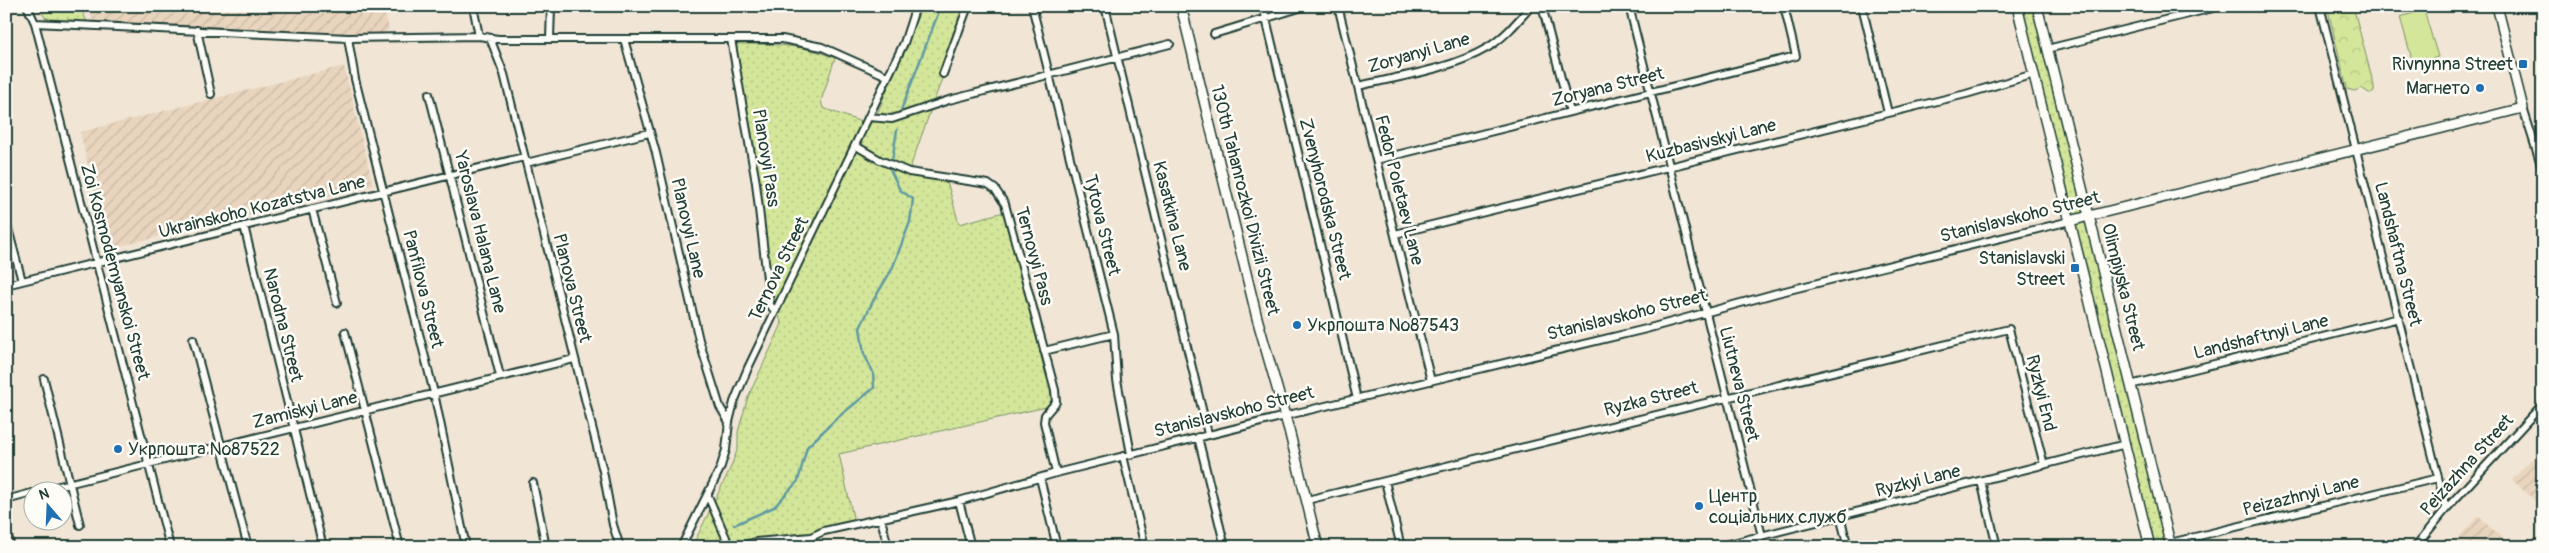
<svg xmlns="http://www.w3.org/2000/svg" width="2549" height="553" viewBox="0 0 2549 553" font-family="Pangolin,sans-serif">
  <defs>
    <pattern id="industrial-furrows" width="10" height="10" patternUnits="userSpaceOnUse" patternTransform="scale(1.25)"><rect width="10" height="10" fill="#e9d5be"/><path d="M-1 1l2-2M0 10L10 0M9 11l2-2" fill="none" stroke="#c7b8a4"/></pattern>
    <pattern id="grass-dots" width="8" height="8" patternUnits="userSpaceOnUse" patternTransform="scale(1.25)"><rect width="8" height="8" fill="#d3e69a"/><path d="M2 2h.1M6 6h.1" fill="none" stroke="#b5c685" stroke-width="1.8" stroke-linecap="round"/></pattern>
    <pattern id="forest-crowns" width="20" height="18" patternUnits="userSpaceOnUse" patternTransform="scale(1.25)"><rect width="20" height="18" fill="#d3e69a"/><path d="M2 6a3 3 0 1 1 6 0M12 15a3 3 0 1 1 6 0" fill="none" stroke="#b5c685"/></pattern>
  </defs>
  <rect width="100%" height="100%" fill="#f1e5d5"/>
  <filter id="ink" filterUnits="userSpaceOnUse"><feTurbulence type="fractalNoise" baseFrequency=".02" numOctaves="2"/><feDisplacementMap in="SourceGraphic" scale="10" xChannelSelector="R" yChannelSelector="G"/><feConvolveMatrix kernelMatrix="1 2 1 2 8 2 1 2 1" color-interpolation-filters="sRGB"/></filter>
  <g filter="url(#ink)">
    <!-- industrial -->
    <path fill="url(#industrial-furrows)" d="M 87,6 L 383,6 L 389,28 L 383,36 L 94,23 Z
      M 344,66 L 373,185 L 108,249 L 80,132 Z
      M 2543,447 L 2543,508 L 2512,480 Z
      M 2478,516 L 2489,526 L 2512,547 L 2450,547 Z"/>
    <!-- grass -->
    <path fill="url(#grass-dots)" stroke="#799267" d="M 37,6 L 80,6 L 87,22 L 47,20 Z
      M 922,6 L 968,6 L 910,168 L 915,176 L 947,181 L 959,224 L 1004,212 L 1052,399 L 1046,407 L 839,454 L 855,526 L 735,547 L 692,547 L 730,469 L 738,448 L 738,432 L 748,397 L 782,324 C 764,280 765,230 759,184 C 754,137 743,90 735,44 C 771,44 802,44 835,58 L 821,101 L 823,108 L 864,123 L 877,114 Z
      M 2017,6 L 2037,6 L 2171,547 L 2150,547 Z"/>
    <!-- forest -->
    <path fill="url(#forest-crowns)" stroke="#799267" d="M 2327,6 L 2353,6 L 2374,86 L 2374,92 L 2371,94 L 2361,88 L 2355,91 L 2347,89 Z"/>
    <!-- park -->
    <path fill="#d3e69a" stroke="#799267" d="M 2424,10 L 2438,57 L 2413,63 L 2400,17 Z"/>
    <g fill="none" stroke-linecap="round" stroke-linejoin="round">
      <!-- stream -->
      <path stroke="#609aa2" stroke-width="2.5" d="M 900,113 L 941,6
        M 892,161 L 897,130
        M 734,525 L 774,507 L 798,481 L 807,447 L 836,419 L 874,388 L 873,372 L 864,354 L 860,328 L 873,301 L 892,269 L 910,222 L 913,199 L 900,190 L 890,169
        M 714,547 L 723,537"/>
      <defs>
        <path id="minor" d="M 27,6 L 35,23 L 170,547
          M 473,6 L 479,36
          M 1032,6 L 1114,334 L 1117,380 L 1131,454
          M 1105,6 L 1208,434
          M 1263,6 L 1357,399
          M 1338,6 L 1431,381
          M 1542,6 L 1570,112
          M 1629,6 L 1762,536
          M 1862,6 L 1888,113
          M 2320,6 L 2446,509
          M 35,23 L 348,38 L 479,36 L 498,39 L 782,39 L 822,47 L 887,76
          M 197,30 L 211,94
          M 1214,34 L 1306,6
          M 348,38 L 355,79 L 434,393 L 466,547
          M 490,38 L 504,74 L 603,471 L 613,525 L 620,547
          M 550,39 L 551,6
          M 624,39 L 656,153 L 699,340 L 720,407 L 729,422
          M 731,39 L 756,183 L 770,305 L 775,311
          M 2047,49 L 2221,6
          M 943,74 L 968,6
          M 1358,86 C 1401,76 1449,70 1487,48 C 1504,38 1518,21 1531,6
          M 429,94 L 500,376
          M 2523,108 L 2543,171
          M 869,117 L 892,119 L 949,100 L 1170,44
          M 856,146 L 880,160 L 909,172 L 988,184 L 995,189 L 1005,204 L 1055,390 L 1056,402 L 1045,415 L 1044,422 L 1056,473
          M 1376,160 L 1796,56 L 1784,6
          M 526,163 L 649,133
          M 312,209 L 337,303
          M 6,221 L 22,281
          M 244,226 L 323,547
          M 1395,234 L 1966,94 L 2034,74
          M 6,285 L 524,157
          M 345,332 L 400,547
          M 193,339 L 248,547
          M 1044,351 L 1114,334
          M 44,379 L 80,525
          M 2130,385 L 2399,318
          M 1284,416 L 1646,329 L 1777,293 L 2070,221
          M 1198,437 L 1225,547
          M 1123,456 L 1145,547
          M 1040,478 L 1057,547
          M 1385,481 L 1401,547
          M 1981,481 L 1997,547
          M 533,483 L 546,547
          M 43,490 L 574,359
          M 708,496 L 730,547
          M 6,500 L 32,493
          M 1307,500 L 2009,329 L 2044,465
          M 959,501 L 971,547
          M 1840,516 L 1848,547
          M 881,519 L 888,547
          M 6,529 L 11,547
          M 811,537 L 813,547
          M 2170,543 L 2438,478
          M 681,547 L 720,469 L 726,450 L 729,422 L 734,402 L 748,368 L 904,43 L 916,6
          M 739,547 L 756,542 L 811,537 L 824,531 L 959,501 L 1056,473 L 1281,417
          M 1717,547 L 2126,444
          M 2415,547 L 2446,509 L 2543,404"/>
        <path id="tertiary" d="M 1181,6 L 1257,318 L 1289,430 L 1318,547
          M 2089,216 L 2523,108 L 2497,6"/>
        <path id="secondary" d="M 2017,6 L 2150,547
          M 2037,6 L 2171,547
          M 2070,221 L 2089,216"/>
      </defs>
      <!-- minor casing -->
      <use href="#minor" stroke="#1f3d34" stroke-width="10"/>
      <!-- tertiary casing -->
      <use href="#tertiary" stroke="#1f3d34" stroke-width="12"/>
      <!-- secondary casing -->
      <use href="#secondary" stroke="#1f3d34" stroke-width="12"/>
      <!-- minor -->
      <use href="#minor" stroke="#fdfcf7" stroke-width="6"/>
      <!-- tertiary -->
      <use href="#tertiary" stroke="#fdfcf7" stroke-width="9"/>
      <!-- secondary -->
      <use href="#secondary" stroke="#fdfcf7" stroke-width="9"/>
    </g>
  </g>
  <!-- markers -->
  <g fill="#1f6fb2" stroke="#fdfcf7" stroke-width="2">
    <rect x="2518" y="59" width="10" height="10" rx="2.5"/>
    <circle cx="2480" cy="88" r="5"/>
    <rect x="2070" y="263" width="10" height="10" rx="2.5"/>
    <circle cx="1297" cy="325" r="5"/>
    <circle cx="118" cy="449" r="5"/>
    <circle cx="1699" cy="506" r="5"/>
  </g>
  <g text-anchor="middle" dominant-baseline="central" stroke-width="5" stroke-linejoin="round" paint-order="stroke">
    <!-- street labels -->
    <g font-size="18" fill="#1f3d34" stroke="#fdfcf7">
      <text transform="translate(1419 53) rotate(-16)">Zoryanyi Lane</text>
      <text transform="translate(1608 87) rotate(-14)">Zoryana Street</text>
      <text transform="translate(1711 141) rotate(-14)">Kuzbasivskyi Lane</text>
      <text transform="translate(766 158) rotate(81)">Planovyi Pass</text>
      <text transform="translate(1399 190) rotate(76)">Fedor Poletaev Lane</text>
      <text transform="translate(1325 199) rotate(76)">Zvenyhorodska Street</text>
      <text transform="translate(1245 200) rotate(76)">130th Tahanrozkoi Divizii Street</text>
      <text transform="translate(262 207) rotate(-14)">Ukrainskoho Kozatstva Lane</text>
      <text transform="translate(1172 216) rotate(76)">Kasatkina Lane</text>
      <text transform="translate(2020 217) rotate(-14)">Stanislavskoho Street</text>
      <text transform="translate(1102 225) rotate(76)">Tytova Street</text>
      <text transform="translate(688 228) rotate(77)">Planovyi Lane</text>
      <text transform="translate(480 232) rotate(76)">Yaroslava Halana Lane</text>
      <text transform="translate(2398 254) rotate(76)">Landshaftna Street</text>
      <text transform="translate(1034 256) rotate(75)">Ternovyi Pass</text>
      <text transform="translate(779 269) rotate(-64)">Ternova Street</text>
      <text transform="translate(115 272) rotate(75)">Zoi Kosmodemyanskoi Street</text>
      <text transform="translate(2123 287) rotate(76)">Olimpiyska Street</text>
      <text transform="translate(572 288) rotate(76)">Planova Street</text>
      <text transform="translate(423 289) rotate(76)">Panfilova Street</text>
      <text transform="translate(1627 315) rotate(-14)">Stanislavskoho Street</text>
      <text transform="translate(283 325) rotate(76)">Narodna Street</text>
      <text transform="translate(2261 337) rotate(-14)">Landshaftnyi Lane</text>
      <text transform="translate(1739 384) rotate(76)">Liutneva Street</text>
      <text transform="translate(2041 393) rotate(76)">Ryzkyi End</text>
      <text transform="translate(1651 399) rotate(-14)">Ryzka Street</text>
      <text transform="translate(305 410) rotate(-14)">Zamiskyi Lane</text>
      <text transform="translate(1234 412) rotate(-14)">Stanislavskoho Street</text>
      <text transform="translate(2467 465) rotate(-48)">Peizazhna Street</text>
      <text transform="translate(1918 481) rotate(-14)">Ryzkyi Lane</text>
      <text transform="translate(2301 496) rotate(-14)">Peizazhnyi Lane</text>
    </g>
    <!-- poi labels -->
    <g font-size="18" fill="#1f3d34" stroke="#fdfcf7" text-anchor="end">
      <text x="2513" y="64">Rivnynna Street</text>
      <text x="2470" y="88">Магнето</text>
      <text x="2065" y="258">Stanislavski<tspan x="2065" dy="21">Street</tspan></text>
      <text x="1307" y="325" text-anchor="start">Укрпошта №87543</text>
      <text x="128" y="449" text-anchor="start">Укрпошта №87522</text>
      <text x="1709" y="496" text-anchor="start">Центр<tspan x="1709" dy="21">соціальних служб</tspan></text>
    </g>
  </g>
  <!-- margin -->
  <rect width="2549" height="553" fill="none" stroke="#fdfcf7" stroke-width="25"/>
  <rect x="12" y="12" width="2524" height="528" fill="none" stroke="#1f3d34" stroke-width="2" filter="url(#ink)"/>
  <!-- north arrow -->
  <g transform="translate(48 506) rotate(341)"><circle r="24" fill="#fdfcf7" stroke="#a4b0a9"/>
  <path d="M0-4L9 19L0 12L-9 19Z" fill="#1f6fb2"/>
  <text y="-8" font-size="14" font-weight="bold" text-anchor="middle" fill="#1f3d34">N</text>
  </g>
</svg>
